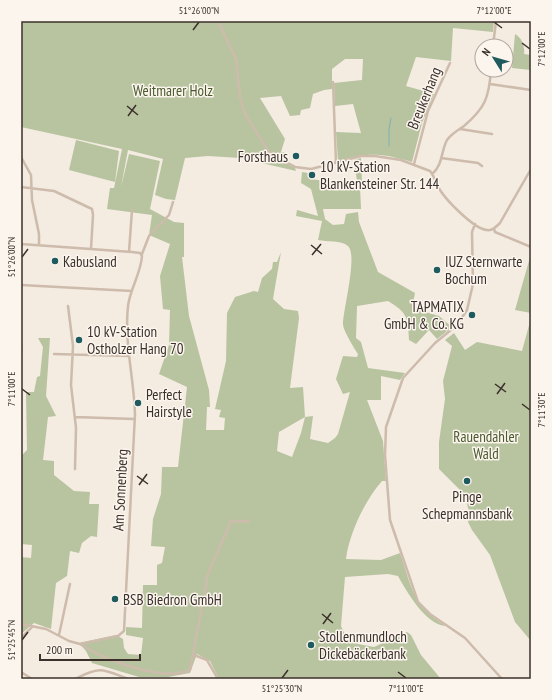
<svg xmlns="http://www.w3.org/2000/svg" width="552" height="700" viewBox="0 0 552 700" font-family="'PT Sans Narrow',sans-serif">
  <rect width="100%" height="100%" fill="#f4ebe1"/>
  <!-- green -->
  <path fill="#b8c4a0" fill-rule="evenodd" d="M 21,21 L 494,21 L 493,32 L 453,28 L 451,61 L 416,57 L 406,86 L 434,94 L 422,123 L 412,162 C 382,153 368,152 338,161 L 336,132 L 361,133 L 353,104 L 335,106 L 334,83 L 362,80 L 363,59 L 345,59 L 332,69 L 332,89 L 324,90 L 313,94 L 310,108 L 301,110 L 300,115 L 290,116 L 281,96 L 260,98 L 285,139 L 281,152 L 286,153 L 285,156 L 279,154 L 278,157 L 294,165 L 296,171 L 240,158 L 208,156 L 185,158 L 175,200 L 166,199 L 155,195 L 163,159 L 128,150 L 121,187 L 129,154 L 160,161 L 150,209 L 174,222 L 184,223 L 184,257 L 182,257 L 189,316 L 209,390 L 210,407 L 207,407 L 206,430 L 224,430 L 225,418 L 219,417 L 221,410 L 215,409 L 226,361 L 227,313 L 235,297 L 254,291 L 258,292 L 262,278 L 272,269 L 273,262 L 277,262 L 281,252 L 273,299 L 284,309 L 298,311 L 299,318 L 290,388 L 303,387 L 305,417 L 313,416 L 310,439 L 328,443 L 335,438 L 338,434 L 350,392 L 343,394 L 336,379 L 343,356 L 357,357 L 358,354 C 354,348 343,330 343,324 C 343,310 358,255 348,246 C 341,240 327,242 318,240 L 322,221 L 296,216 L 297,210 L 318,216 L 311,189 L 301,183 L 302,172 L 308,173 L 309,179 L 346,183 L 348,187 L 360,186 L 361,209 L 323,209 L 325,219 L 333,225 L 344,224 L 346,214 L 358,212 L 359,222 L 378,272 L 415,293 L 412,308 L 439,316 L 452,327 L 437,339 L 429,330 L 416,344 L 409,340 C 408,318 408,313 388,301 L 357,306 L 356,338 L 361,342 L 368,368 L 405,373 L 400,380 L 381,376 L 381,400 L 367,400 L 383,441 L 386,481 L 382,481 C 365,500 349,534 346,559 L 381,560 L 400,553 C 412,587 412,606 446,626 C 426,625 407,592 398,576 L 388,574 L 345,577 L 341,626 L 346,637 L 358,644 L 374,647 L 407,632 L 411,635 L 421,655 L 441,679 L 219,679 L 210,661 L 197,654 L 190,673 L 168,677 L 139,677 L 92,663 L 86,651 L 79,643 L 116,635 L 123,639 L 124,648 L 128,654 L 141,655 L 143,638 L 126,635 L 126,627 L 142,628 L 143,585 L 157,585 L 157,565 L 162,563 L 165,547 L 151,546 L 153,519 L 161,494 L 162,467 L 178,467 L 187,387 L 159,374 L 169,345 L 170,310 L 163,309 L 160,276 L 170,244 L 149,235 L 152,215 L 107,209 L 110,188 L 114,188 L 122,149 L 21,127 ZM 305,417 L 301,433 L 292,457 L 277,451 L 279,432 Z
    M 515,34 C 522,38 525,46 524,54 L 531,55 L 531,70 L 512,68 Z
    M 76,140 L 119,151 L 115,182 L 69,170 Z
    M 361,158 L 362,181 L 360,182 L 357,181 L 354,160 Z
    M 531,254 L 531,313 L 515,310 Z
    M 531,318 L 531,641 L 515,622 L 490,555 L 472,530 L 468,522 L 470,514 L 467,504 L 461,491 L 439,469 L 439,442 L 445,399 L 443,381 L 452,346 L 445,340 L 454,333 L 465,350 L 477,342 L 522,351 Z
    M 38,338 L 50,338 L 46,396 L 56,416 L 48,417 L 43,460 L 54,461 L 54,475 L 74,491 L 90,492 L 89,504 L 99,504 L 97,537 L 91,536 L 82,543 L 79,553 L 70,551 L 67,576 L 56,583 L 51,629 L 34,623 L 21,634 L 21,557 L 31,558 L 32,545 L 21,544 L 21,456 L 27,450 L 26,392 L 34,392 L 37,377 L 40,376 L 43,347 Z"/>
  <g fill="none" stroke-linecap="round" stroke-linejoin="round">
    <!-- stream -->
    <path stroke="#7fb0b2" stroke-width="1" d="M 389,146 L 389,129 L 391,118"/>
    <!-- minor -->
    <path stroke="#cdbbac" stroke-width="2.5" d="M 218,21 L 236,59 L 240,98 L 245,114 L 269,152 L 276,158 L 295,167 L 311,169 L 361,156 L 375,156 L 401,160 L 430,171 C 435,177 436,184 440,190 C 447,201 474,229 487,230 C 492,231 496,227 500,223 L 531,169
      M 493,46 L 496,21
      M 333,82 L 336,163
      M 490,84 L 531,90
      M 460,129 L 492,134
      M 21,157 L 31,175 L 32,200 L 39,234 L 39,245
      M 441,158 L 478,163 L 482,166
      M 414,164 L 428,111 L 450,63
      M 432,174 C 443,165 441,151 447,140 C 451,134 458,130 464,126 C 485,108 489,98 491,70
      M 21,187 L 54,191 L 92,209 L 93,215 L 91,249
      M 475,224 L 472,232 L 473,284 L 467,310 L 457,325 L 435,343 L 403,378 L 386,427 L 385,455 L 390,520 L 418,602 L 430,614 L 465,638 L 502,679
      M 494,229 L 495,232 L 531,247
      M 21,244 L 132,252 L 140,253 L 142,256 C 141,273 130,289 128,306 C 124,343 134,378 135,414 L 124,631 L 118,636 L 80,644 L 69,641 L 46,629 L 21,624
      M 129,252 L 132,210
      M 142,254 L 149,236 L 169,215 L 173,202
      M 21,285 L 132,291
      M 68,306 L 73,346 L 71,385 L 76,428 L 75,469
      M 21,345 L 21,352
      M 54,354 L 128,356
      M 75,417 L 134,419
      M 59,635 L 70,584
      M 21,638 L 32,627
      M 80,644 C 104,660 163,682 190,670 L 208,574 L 231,521 L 249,521
      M 194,655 L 207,660 L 218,679
      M 21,672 L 32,679
      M 75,679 C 101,666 102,669 128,679"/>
  </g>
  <!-- ticks -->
  <path fill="none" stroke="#3b302b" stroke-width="1.5" d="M 494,22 L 502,28M 193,30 L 199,22M 522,43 L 530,49M 127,106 L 138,115M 128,116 L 136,105M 311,245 L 322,254M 312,255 L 321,244M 22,257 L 28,249M 495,384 L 506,392M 22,389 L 30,395M 497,394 L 505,383M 522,404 L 530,410M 137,476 L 148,484M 139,485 L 147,474M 322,614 L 333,623M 323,624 L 331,613M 22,640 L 28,632M 398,672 L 406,678M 282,678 L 288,670"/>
  <!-- markers -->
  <g fill="#1f5a5e" stroke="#fbf5ee" stroke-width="1.5">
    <circle cx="296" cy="156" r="4"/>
    <circle cx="312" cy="175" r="4"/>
    <circle cx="55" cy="261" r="4"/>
    <circle cx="437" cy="270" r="4"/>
    <circle cx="472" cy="315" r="4"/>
    <circle cx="79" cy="340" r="4"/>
    <circle cx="138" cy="403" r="4"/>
    <circle cx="467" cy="481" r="4"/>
    <circle cx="115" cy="599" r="4"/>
    <circle cx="311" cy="645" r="4"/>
  </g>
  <g text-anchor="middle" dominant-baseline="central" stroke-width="3" stroke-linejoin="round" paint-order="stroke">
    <!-- park labels -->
    <g font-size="15" fill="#4a5a2e" stroke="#fbf5ee">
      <text x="173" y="90">Weitmarer Holz</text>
      <text x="486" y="436">Rauendahler<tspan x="486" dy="17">Wald</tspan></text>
    </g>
    <!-- street labels -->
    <g font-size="15" fill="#3b302b" stroke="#fbf5ee">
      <text transform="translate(424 98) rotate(-68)">Breukerhang</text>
      <text transform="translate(120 490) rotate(-87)">Am Sonnenberg</text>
    </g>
    <!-- poi labels -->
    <g font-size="15" fill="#3b302b" stroke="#fbf5ee" text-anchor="start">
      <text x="288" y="156" text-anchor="end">Forsthaus</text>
      <text x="320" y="166">10 kV-Station<tspan x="320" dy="17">Blankensteiner Str. 144</tspan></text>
      <text x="63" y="261">Kabusland</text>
      <text x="445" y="261">IUZ Sternwarte<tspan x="445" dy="17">Bochum</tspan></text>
      <text x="464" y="306" text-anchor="end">TAPMATIX<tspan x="464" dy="17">GmbH &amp; Co. KG</tspan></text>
      <text x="87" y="331">10 kV-Station<tspan x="87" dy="17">Ostholzer Hang 70</tspan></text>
      <text x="146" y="394">Perfect<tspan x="146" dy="17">Hairstyle</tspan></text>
      <text x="467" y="496" text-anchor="middle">Pinge<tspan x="467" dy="17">Schepmannsbank</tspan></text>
      <text x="123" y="599">BSB Biedron GmbH</text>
      <text x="319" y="636">Stollenmundloch<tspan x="319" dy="17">Dickebäckerbank</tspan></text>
    </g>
  </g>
  <!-- border -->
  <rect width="552" height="700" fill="none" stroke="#fbf5ee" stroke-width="44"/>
  <!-- north arrow -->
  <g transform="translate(494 58) rotate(307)"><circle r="19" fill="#fbf5ee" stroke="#aea6a0"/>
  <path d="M0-3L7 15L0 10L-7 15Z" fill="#1f5a5e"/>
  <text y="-6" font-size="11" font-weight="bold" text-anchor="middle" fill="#3b302b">N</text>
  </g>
  <!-- scale -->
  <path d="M40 654v6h100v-6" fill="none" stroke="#3b302b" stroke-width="2"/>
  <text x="46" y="654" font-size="12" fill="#3b302b" stroke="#fbf5ee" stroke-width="3" paint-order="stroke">200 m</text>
  <rect x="22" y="22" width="508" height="656" fill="none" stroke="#3b302b" stroke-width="1.5"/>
  <g font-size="10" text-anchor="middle" fill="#3b302b">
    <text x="199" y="14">51°26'00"N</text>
    <text x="494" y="14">7°12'00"E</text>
    <text transform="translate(541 49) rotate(-90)" y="4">7°12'00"E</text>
    <text transform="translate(11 257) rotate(-90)" y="4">51°26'00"N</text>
    <text transform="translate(11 389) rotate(-90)" y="4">7°11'00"E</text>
    <text transform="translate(541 410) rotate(-90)" y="4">7°11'30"E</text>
    <text transform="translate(11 640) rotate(-90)" y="4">51°25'45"N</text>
    <text x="282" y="692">51°25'30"N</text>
    <text x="406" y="692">7°11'00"E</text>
  </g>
</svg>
